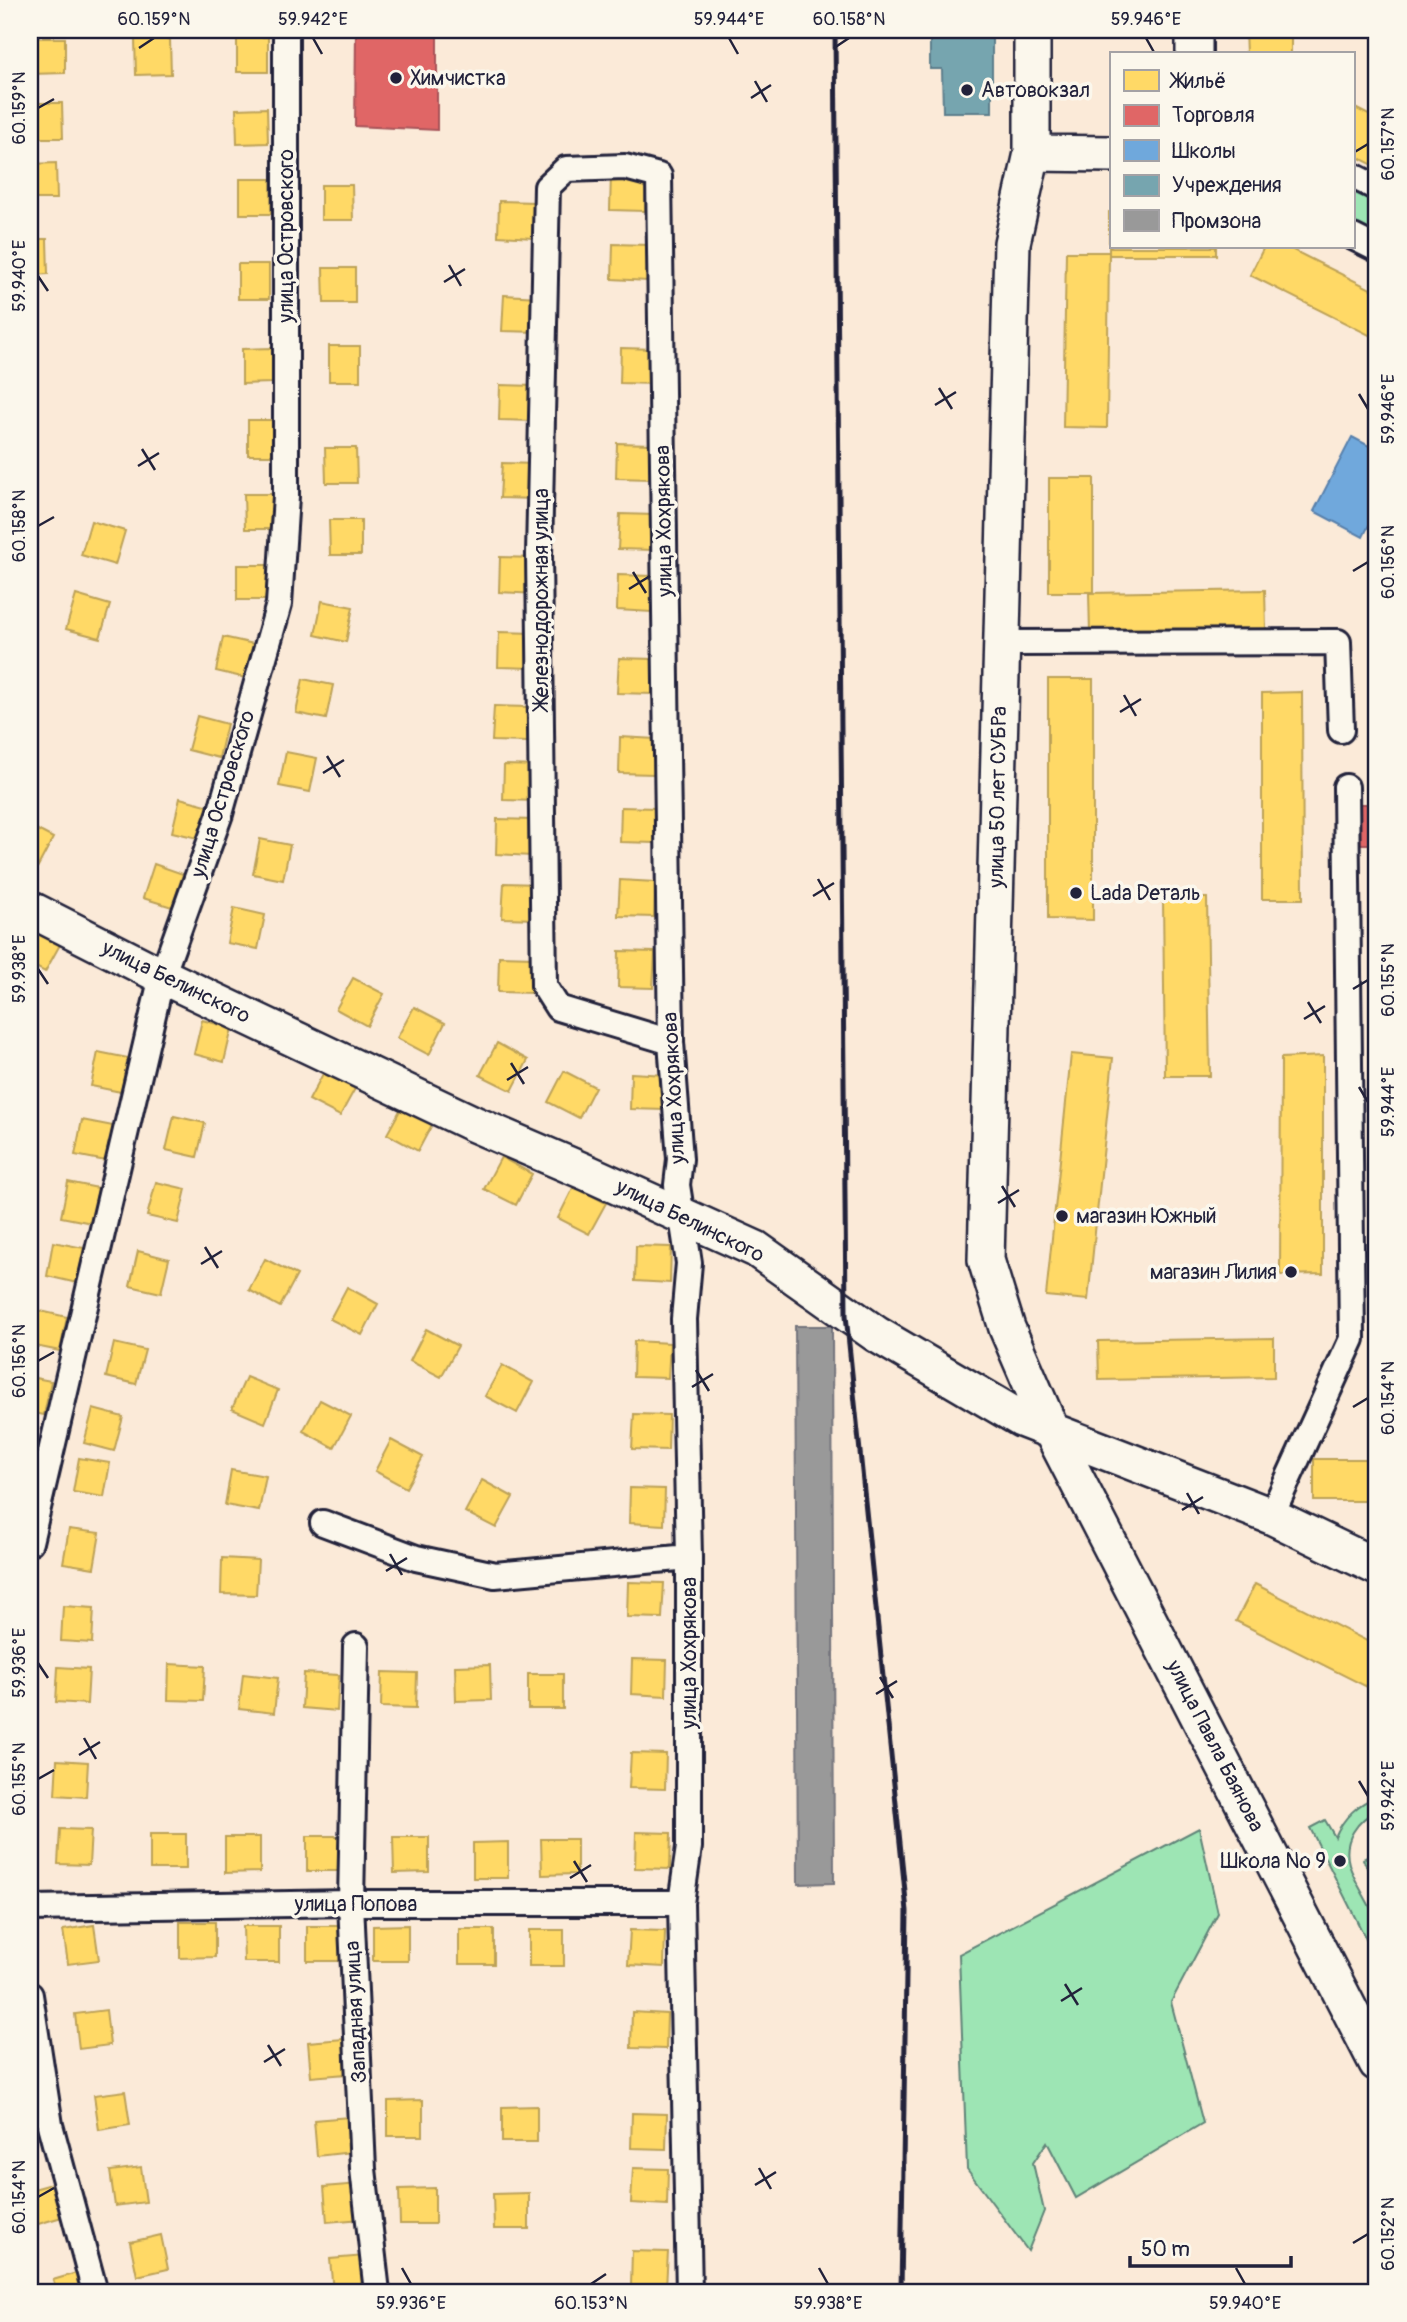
<svg xmlns="http://www.w3.org/2000/svg" width="1407" height="2322" viewBox="0 0 1407 2322" font-family="Pangolin,sans-serif">
  <rect width="100%" height="100%" fill="#fbead8"/>
  <filter id="ink" filterUnits="userSpaceOnUse"><feTurbulence type="fractalNoise" baseFrequency=".0143" numOctaves="2"/><feDisplacementMap in="SourceGraphic" scale="14" xChannelSelector="R" yChannelSelector="G"/><feConvolveMatrix kernelMatrix="1 2 1 2 8 2 1 2 1" color-interpolation-filters="sRGB"/></filter>
  <g filter="url(#ink)">
    <!-- green -->
    <path fill="#9de5b4" stroke="#608478" stroke-width="2" d="M 1353,190 L 1377,203 L 1377,235 L 1353,222 Z
      M 1377,1797 L 1377,1811 C 1367,1815 1359,1822 1353,1832 C 1334,1864 1368,1893 1377,1923 C 1380,1934 1377,1949 1377,1961 L 1310,1828 L 1325,1820 L 1335,1837 C 1343,1818 1358,1803 1377,1797 Z
      M 1199,1828 L 1218,1913 L 1171,2002 L 1203,2123 L 1076,2198 L 1047,2142 L 1033,2163 L 1044,2211 L 1028,2251 L 967,2169 L 959,1954 Z
      M 1377,1852 L 1377,1889 L 1363,1859 Z"/>
    <!-- homes -->
    <path fill="#ffd966" stroke="#bda259" stroke-width="2" d="M 1245,30 L 1291,30 L 1291,54 L 1246,54 Z
      M 237,37 L 268,37 L 268,72 L 237,72 Z
      M 30,38 L 65,38 L 65,73 L 30,74 Z
      M 135,39 L 170,39 L 171,74 L 136,75 Z
      M 30,103 L 62,103 L 63,138 L 30,138 Z
      M 1353,107 L 1377,119 L 1377,167 L 1353,155 Z
      M 267,108 L 268,143 L 237,144 L 236,109 Z
      M 56,163 L 57,199 L 30,199 L 30,164 Z
      M 611,174 L 646,175 L 645,211 L 610,210 Z
      M 240,179 L 271,179 L 271,214 L 240,214 Z
      M 321,185 L 352,185 L 353,220 L 321,220 Z
      M 499,201 L 535,202 L 533,238 L 498,236 Z
      M 1109,212 L 1111,212 L 1111,247 L 1216,247 L 1216,255 L 1109,255 Z
      M 30,239 L 47,239 L 48,274 L 30,275 Z
      M 613,244 L 649,245 L 648,281 L 612,279 Z
      M 1264,247 L 1287,247 L 1377,292 L 1377,339 L 1250,275 Z
      M 1066,252 L 1109,252 L 1107,428 L 1063,427 Z
      M 238,264 L 269,264 L 269,299 L 238,299 Z
      M 323,268 L 355,268 L 355,303 L 324,303 Z
      M 504,295 L 539,297 L 538,332 L 502,331 Z
      M 30,316 L 37,316 L 38,351 L 30,351 Z
      M 329,346 L 360,346 L 360,381 L 329,381 Z
      M 273,348 L 273,383 L 242,384 L 242,349 Z
      M 621,348 L 656,349 L 655,384 L 620,383 Z
      M 500,385 L 535,386 L 534,421 L 499,420 Z
      M 30,388 L 35,388 L 34,423 L 30,423 Z
      M 248,420 L 280,420 L 280,455 L 248,455 Z
      M 617,443 L 652,444 L 651,479 L 616,478 Z
      M 325,448 L 356,448 L 357,483 L 326,483 Z
      M 502,463 L 537,464 L 536,499 L 500,498 Z
      M 1049,478 L 1094,478 L 1094,592 L 1049,592 Z
      M 244,494 L 276,494 L 276,529 L 245,529 Z
      M 620,514 L 655,515 L 654,550 L 618,549 Z
      M 329,520 L 361,520 L 361,555 L 330,555 Z
      M 91,521 L 125,531 L 115,565 L 81,555 Z
      M 500,557 L 536,558 L 535,594 L 499,592 Z
      M 237,565 L 268,565 L 268,600 L 237,600 Z
      M 618,575 L 653,576 L 652,612 L 617,610 Z
      M 1265,590 L 1266,629 L 1090,633 L 1089,593 Z
      M 76,595 L 110,605 L 100,638 L 66,629 Z
      M 322,601 L 353,607 L 346,642 L 315,635 Z
      M 499,632 L 534,633 L 533,668 L 498,667 Z
      M 223,637 L 254,644 L 246,678 L 216,671 Z
      M 619,658 L 654,659 L 653,694 L 617,693 Z
      M 303,679 L 333,685 L 326,719 L 296,713 Z
      M 1048,679 L 1093,679 L 1093,920 L 1048,919 Z
      M 1302,692 L 1303,899 L 1262,899 L 1262,693 Z
      M 494,706 L 529,707 L 528,742 L 492,741 Z
      M 197,716 L 227,724 L 219,758 L 188,750 Z
      M 620,737 L 656,739 L 654,774 L 619,773 Z
      M 286,752 L 317,758 L 310,792 L 279,786 Z
      M 504,765 L 540,766 L 538,801 L 503,800 Z
      M 180,798 L 210,806 L 202,839 L 172,832 Z
      M 621,807 L 656,808 L 655,843 L 620,842 Z
      M 497,819 L 533,820 L 531,856 L 496,854 Z
      M 30,826 L 53,838 L 36,870 L 30,866 Z
      M 260,839 L 290,845 L 283,880 L 253,874 Z
      M 154,864 L 183,874 L 172,907 L 143,898 Z
      M 620,880 L 655,882 L 654,917 L 618,916 Z
      M 504,883 L 539,884 L 538,919 L 502,918 Z
      M 1163,898 L 1207,898 L 1210,1076 L 1165,1076 Z
      M 234,908 L 265,915 L 258,949 L 227,943 Z
      M 30,926 L 62,941 L 45,972 L 30,964 Z
      M 619,951 L 655,952 L 653,988 L 618,987 Z
      M 499,956 L 534,957 L 533,993 L 498,992 Z
      M 353,978 L 384,994 L 367,1026 L 336,1009 Z
      M 414,1007 L 445,1023 L 429,1055 L 397,1038 Z
      M 202,1020 L 232,1028 L 224,1062 L 194,1054 Z
      M 497,1043 L 528,1060 L 512,1091 L 480,1075 Z
      M 98,1052 L 128,1058 L 121,1092 L 91,1086 Z
      M 1071,1054 L 1113,1058 L 1088,1300 L 1046,1296 Z
      M 1323,1056 L 1323,1274 L 1280,1275 L 1281,1058 Z
      M 326,1068 L 357,1085 L 340,1116 L 309,1100 Z
      M 564,1071 L 595,1087 L 579,1118 L 548,1102 Z
      M 631,1073 L 666,1075 L 665,1110 L 630,1109 Z
      M 404,1103 L 435,1119 L 418,1151 L 387,1134 Z
      M 174,1116 L 205,1123 L 197,1157 L 166,1150 Z
      M 82,1120 L 113,1126 L 106,1161 L 75,1155 Z
      M 501,1157 L 532,1174 L 516,1205 L 484,1189 Z
      M 68,1182 L 98,1188 L 92,1223 L 61,1217 Z
      M 156,1182 L 186,1189 L 178,1223 L 147,1216 Z
      M 574,1186 L 606,1203 L 589,1234 L 558,1218 Z
      M 53,1242 L 84,1248 L 77,1283 L 47,1276 Z
      M 636,1246 L 671,1247 L 670,1283 L 635,1281 Z
      M 138,1251 L 169,1259 L 161,1293 L 130,1286 Z
      M 265,1259 L 297,1275 L 280,1307 L 249,1290 Z
      M 347,1287 L 378,1304 L 362,1335 L 330,1319 Z
      M 36,1310 L 67,1317 L 60,1351 L 30,1345 Z
      M 426,1329 L 458,1346 L 441,1377 L 410,1361 Z
      M 1274,1338 L 1274,1377 L 1099,1380 L 1098,1341 Z
      M 634,1341 L 670,1343 L 668,1378 L 633,1377 Z
      M 114,1343 L 145,1350 L 136,1384 L 106,1377 Z
      M 502,1365 L 533,1382 L 517,1413 L 485,1396 Z
      M 30,1377 L 51,1381 L 44,1415 L 30,1412 Z
      M 246,1377 L 278,1390 L 265,1423 L 232,1409 Z
      M 320,1400 L 351,1416 L 334,1448 L 303,1431 Z
      M 93,1409 L 123,1417 L 114,1451 L 84,1443 Z
      M 634,1414 L 669,1415 L 668,1450 L 632,1449 Z
      M 30,1440 L 38,1442 L 32,1476 L 30,1476 Z
      M 391,1440 L 423,1457 L 406,1488 L 375,1471 Z
      M 79,1458 L 110,1463 L 104,1497 L 73,1492 Z
      M 1314,1459 L 1377,1459 L 1377,1501 L 1314,1501 Z
      M 231,1470 L 266,1476 L 259,1511 L 225,1505 Z
      M 482,1480 L 513,1497 L 496,1528 L 465,1512 Z
      M 630,1488 L 665,1489 L 664,1525 L 629,1523 Z
      M 69,1529 L 100,1533 L 94,1568 L 63,1563 Z
      M 222,1558 L 258,1560 L 256,1595 L 221,1594 Z
      M 628,1582 L 664,1583 L 662,1618 L 627,1617 Z
      M 1255,1584 L 1377,1646 L 1377,1692 L 1236,1621 Z
      M 63,1606 L 94,1608 L 92,1643 L 61,1641 Z
      M 632,1659 L 667,1660 L 666,1696 L 631,1694 Z
      M 169,1664 L 205,1666 L 203,1701 L 168,1700 Z
      M 490,1665 L 491,1700 L 456,1701 L 455,1666 Z
      M 58,1667 L 89,1669 L 87,1704 L 56,1702 Z
      M 382,1672 L 417,1673 L 416,1708 L 381,1707 Z
      M 304,1673 L 339,1675 L 337,1711 L 302,1708 Z
      M 243,1674 L 278,1678 L 274,1713 L 239,1709 Z
      M 528,1674 L 563,1674 L 563,1709 L 528,1709 Z
      M 631,1753 L 666,1754 L 665,1789 L 629,1788 Z
      M 57,1760 L 88,1762 L 86,1797 L 55,1795 Z
      M 60,1829 L 91,1830 L 89,1865 L 58,1864 Z
      M 636,1832 L 671,1833 L 670,1869 L 635,1868 Z
      M 150,1834 L 186,1834 L 186,1869 L 150,1869 Z
      M 307,1836 L 342,1836 L 342,1871 L 307,1871 Z
      M 225,1837 L 260,1837 L 260,1872 L 225,1873 Z
      M 393,1837 L 429,1837 L 429,1872 L 394,1873 Z
      M 541,1839 L 577,1839 L 577,1874 L 542,1875 Z
      M 508,1842 L 508,1878 L 473,1878 L 473,1843 Z
      M 180,1922 L 215,1922 L 215,1957 L 180,1958 Z
      M 94,1925 L 99,1960 L 68,1964 L 63,1930 Z
      M 408,1925 L 408,1961 L 373,1961 L 373,1926 Z
      M 243,1926 L 279,1926 L 279,1962 L 244,1962 Z
      M 307,1926 L 342,1926 L 343,1961 L 307,1961 Z
      M 459,1929 L 494,1929 L 494,1964 L 459,1964 Z
      M 529,1930 L 564,1930 L 564,1966 L 529,1966 Z
      M 630,1930 L 665,1931 L 664,1967 L 628,1965 Z
      M 106,2010 L 110,2045 L 79,2049 L 75,2014 Z
      M 632,2012 L 667,2014 L 666,2049 L 631,2048 Z
      M 343,2039 L 346,2074 L 311,2077 L 308,2042 Z
      M 125,2091 L 130,2125 L 99,2130 L 94,2095 Z
      M 38,2095 L 42,2130 L 30,2132 L 30,2096 Z
      M 423,2100 L 423,2136 L 388,2136 L 388,2101 Z
      M 537,2106 L 537,2142 L 502,2142 L 502,2107 Z
      M 632,2113 L 667,2114 L 666,2149 L 631,2148 Z
      M 349,2117 L 352,2152 L 317,2156 L 314,2120 Z
      M 141,2167 L 146,2202 L 115,2206 L 110,2171 Z
      M 633,2168 L 668,2169 L 667,2205 L 631,2203 Z
      M 55,2183 L 65,2216 L 35,2225 L 30,2206 L 30,2190 Z
      M 359,2184 L 362,2219 L 327,2222 L 324,2187 Z
      M 435,2188 L 435,2224 L 400,2224 L 399,2189 Z
      M 529,2193 L 529,2229 L 494,2229 L 493,2194 Z
      M 161,2235 L 168,2269 L 137,2276 L 130,2242 Z
      M 632,2251 L 668,2252 L 666,2287 L 631,2286 Z
      M 365,2256 L 368,2291 L 333,2292 L 330,2259 Z
      M 83,2271 L 89,2292 L 57,2292 L 53,2280 Z"/>
    <!-- shops -->
    <path fill="#e06666" stroke="#a75259" stroke-width="2" d="M 356,30 L 437,30 L 437,130 L 355,126 Z
      M 1357,804 L 1377,804 L 1377,844 L 1358,844 Z
      M 1377,994 L 1377,1045 L 1374,995 Z"/>
    <!-- schools -->
    <path fill="#6fa8dc" stroke="#5880ac" stroke-width="2" d="M 1352,437 L 1377,450 L 1377,496 L 1369,512 L 1374,515 L 1363,537 L 1314,511 Z"/>
    <!-- public -->
    <path fill="#76a5af" stroke="#5d7e8c" stroke-width="2" d="M 930,30 L 992,30 L 992,112 L 943,112 L 942,69 L 930,69 Z"/>
    <!-- industry -->
    <path fill="#999" stroke="#75757d" stroke-width="2" d="M 795,1326 L 832,1326 L 834,1883 L 798,1884 Z"/>
    <g fill="none" stroke-linecap="round" stroke-linejoin="round">
      <defs>
        <path id="street" d="M 1353,176 L 1377,188
          M 1353,237 L 1377,249
          M 1002,643 L 1338,642 L 1341,730
          M 671,1042 L 558,1008 L 544,986 L 539,554 L 547,187 L 566,169 L 625,167 L 659,176 L 671,1042 L 680,1159 L 677,1185 L 689,1263 L 684,1319 L 689,1557 L 689,1847 L 681,1903 L 689,2292
          M 1271,1516 L 1352,1339 L 1346,787
          M 323,1523 L 416,1558 L 495,1575 L 689,1557
          M 30,1542 L 162,976 L 220,814 L 279,604 L 286,496 L 286,30
          M 356,1646 L 351,1903 L 363,2169 L 377,2292
          M 30,1908 L 351,1903 L 681,1903
          M 30,1995 L 50,2125 L 95,2292"/>
        <path id="secondary" d="M 1032,30 L 1032,153 L 1012,243 L 986,1260 L 1007,1328 L 1051,1430 L 1377,2063
          M 1194,54 L 1194,30
          M 1032,153 L 1111,154
          M 30,909 L 162,976 L 474,1124 L 588,1173 L 756,1249 L 876,1334 L 1021,1419 L 1271,1516 L 1377,1567"/>
      </defs>
      <!-- street casing -->
      <use href="#street" stroke="#22223b" stroke-width="30"/>
      <!-- secondary casing -->
      <use href="#secondary" stroke="#22223b" stroke-width="40"/>
      <!-- street -->
      <use href="#street" stroke="#fbf7ec" stroke-width="24"/>
      <!-- secondary -->
      <use href="#secondary" stroke="#fbf7ec" stroke-width="35"/>
      <!-- rail -->
      <path stroke="#22223b" stroke-width="5" d="M 835,30 L 846,1315 L 907,1911 L 901,2292"/>
    </g>
  </g>
  <!-- ticks -->
  <path fill="none" stroke="#22223b" stroke-width="2.5" d="M 313,38 L 322,54M 729,38 L 738,54M 1146,38 L 1155,54M 139,48 L 154,38M 834,48 L 849,38M 755,81 L 767,102M 751,98 L 771,85M 38,108 L 54,99M 1353,153 L 1368,144M 449,265 L 461,286M 38,276 L 48,291M 444,282 L 465,269M 939,388 L 952,409M 1359,394 L 1368,409M 935,405 L 956,392M 142,449 L 155,470M 138,466 L 159,453M 38,526 L 54,517M 1353,571 L 1368,562M 633,572 L 646,593M 629,589 L 650,576M 1124,695 L 1136,716M 1120,712 L 1141,699M 327,756 L 340,777M 323,773 L 344,760M 818,879 L 830,900M 813,896 L 834,883M 38,969 L 48,984M 1353,989 L 1368,980M 1308,1002 L 1321,1023M 1304,1019 L 1325,1006M 511,1063 L 524,1084M 507,1080 L 528,1067M 1359,1087 L 1368,1102M 1002,1186 L 1015,1207M 998,1203 L 1019,1190M 205,1247 L 218,1268M 201,1264 L 222,1251M 38,1361 L 54,1352M 696,1370 L 709,1391M 692,1387 L 713,1374M 1353,1407 L 1368,1398M 1187,1493 L 1199,1514M 1182,1510 L 1203,1497M 390,1554 L 402,1575M 386,1571 L 407,1558M 38,1663 L 48,1678M 880,1677 L 893,1698M 876,1694 L 897,1681M 84,1738 L 96,1759M 79,1755 L 100,1742M 38,1779 L 54,1770M 1359,1781 L 1368,1796M 574,1861 L 587,1882M 570,1878 L 591,1865M 1065,1984 L 1078,2005M 1061,2001 L 1082,1988M 268,2045 L 281,2066M 264,2062 L 285,2049M 759,2168 L 771,2189M 755,2185 L 776,2172M 38,2197 L 54,2188M 1353,2243 L 1368,2234M 402,2268 L 411,2284M 819,2268 L 828,2284M 1236,2268 L 1245,2284M 591,2284 L 606,2274"/>
  <!-- markers -->
  <g fill="#22223b" stroke="#fbf7ec" stroke-width="2.5">
    <circle cx="396" cy="78" r="7"/>
    <circle cx="967" cy="90" r="7"/>
    <circle cx="1076" cy="893" r="7"/>
    <circle cx="1062" cy="1216" r="7"/>
    <circle cx="1291" cy="1272" r="7"/>
    <circle cx="1340" cy="1861" r="7"/>
  </g>
  <g text-anchor="middle" dominant-baseline="central" stroke-width="7" stroke-linejoin="round" paint-order="stroke">
    <!-- poi labels -->
    <g font-size="21" fill="#22223b" stroke="#fbf7ec" text-anchor="start">
      <text x="410" y="78">Химчистка</text>
      <text x="981" y="90">Автовокзал</text>
      <text x="1090" y="893">Lada Dеталь</text>
      <text x="1076" y="1216">магазин Южный</text>
      <text x="1277" y="1272" text-anchor="end">магазин Лилия</text>
      <text x="1326" y="1861" text-anchor="end">Школа № 9</text>
    </g>
    <!-- street labels -->
    <g font-size="21" fill="#22223b" stroke="#fbf7ec">
      <text transform="translate(286 236) rotate(-90)">улица Островского</text>
      <text transform="translate(664 521) rotate(-91)">улица Хохрякова</text>
      <text transform="translate(541 599) rotate(-90)">Железнодорожная улица</text>
      <text transform="translate(223 794) rotate(-73)">улица Островского</text>
      <text transform="translate(998 797) rotate(-89)">улица 50 лет СУБРа</text>
      <text transform="translate(176 982) rotate(26)">улица Белинского</text>
      <text transform="translate(674 1088) rotate(-93)">улица Хохрякова</text>
      <text transform="translate(690 1221) rotate(26)">улица Белинского</text>
      <text transform="translate(689 1653) rotate(-90)">улица Хохрякова</text>
      <text transform="translate(1215 1746) rotate(63)">улица Павла Баянова</text>
      <text x="356" y="1904">улица Попова</text>
      <text transform="translate(356 2012) rotate(-93)">Западная улица</text>
    </g>
  </g>
  <!-- margin -->
  <rect width="1407" height="2322" fill="none" stroke="#fbf7ec" stroke-width="77"/>
  <!-- legend -->
  <rect x="1110" y="52" width="245" height="196" fill="#fbf7ec" stroke="#a4a2a5" stroke-width="2"/>
  <rect x="1124" y="70" width="35" height="21" fill="#ffd966" stroke="#a4a2a5" stroke-width="2"/>
  <text x="1172" y="88" font-size="21" fill="#22223b">Жильё</text>
  <rect x="1124" y="105" width="35" height="21" fill="#e06666" stroke="#a4a2a5" stroke-width="2"/>
  <text x="1172" y="122" font-size="21" fill="#22223b">Торговля</text>
  <rect x="1124" y="140" width="35" height="21" fill="#6fa8dc" stroke="#a4a2a5" stroke-width="2"/>
  <text x="1172" y="158" font-size="21" fill="#22223b">Школы</text>
  <rect x="1124" y="175" width="35" height="21" fill="#76a5af" stroke="#a4a2a5" stroke-width="2"/>
  <text x="1172" y="192" font-size="21" fill="#22223b">Учреждения</text>
  <rect x="1124" y="210" width="35" height="21" fill="#999999" stroke="#a4a2a5" stroke-width="2"/>
  <text x="1172" y="228" font-size="21" fill="#22223b">Промзона</text>
  <!-- scale -->
  <path d="M1130 2256v10h161v-10" fill="none" stroke="#22223b" stroke-width="3.5"/>
  <text x="1141" y="2256" font-size="21" fill="#22223b" stroke="#fbf7ec" stroke-width="5" paint-order="stroke">50 m</text>
  <rect x="38" y="38" width="1330" height="2246" fill="none" stroke="#22223b" stroke-width="2.5"/>
  <g font-size="18" text-anchor="middle" fill="#22223b">
    <text x="154" y="25">60.159°N</text>
    <text x="313" y="25">59.942°E</text>
    <text x="729" y="25">59.944°E</text>
    <text x="849" y="25">60.158°N</text>
    <text x="1146" y="25">59.946°E</text>
    <text transform="translate(19 108) rotate(-90)" y="6">60.159°N</text>
    <text transform="translate(1388 144) rotate(-90)" y="6">60.157°N</text>
    <text transform="translate(19 276) rotate(-90)" y="6">59.940°E</text>
    <text transform="translate(1388 409) rotate(-90)" y="6">59.946°E</text>
    <text transform="translate(19 526) rotate(-90)" y="6">60.158°N</text>
    <text transform="translate(1388 562) rotate(-90)" y="6">60.156°N</text>
    <text transform="translate(19 969) rotate(-90)" y="6">59.938°E</text>
    <text transform="translate(1388 980) rotate(-90)" y="6">60.155°N</text>
    <text transform="translate(1388 1102) rotate(-90)" y="6">59.944°E</text>
    <text transform="translate(19 1361) rotate(-90)" y="6">60.156°N</text>
    <text transform="translate(1388 1398) rotate(-90)" y="6">60.154°N</text>
    <text transform="translate(19 1663) rotate(-90)" y="6">59.936°E</text>
    <text transform="translate(19 1779) rotate(-90)" y="6">60.155°N</text>
    <text transform="translate(1388 1796) rotate(-90)" y="6">59.942°E</text>
    <text transform="translate(19 2197) rotate(-90)" y="6">60.154°N</text>
    <text transform="translate(1388 2234) rotate(-90)" y="6">60.152°N</text>
    <text x="411" y="2309">59.936°E</text>
    <text x="591" y="2309">60.153°N</text>
    <text x="828" y="2309">59.938°E</text>
    <text x="1245" y="2309">59.940°E</text>
  </g>
</svg>
